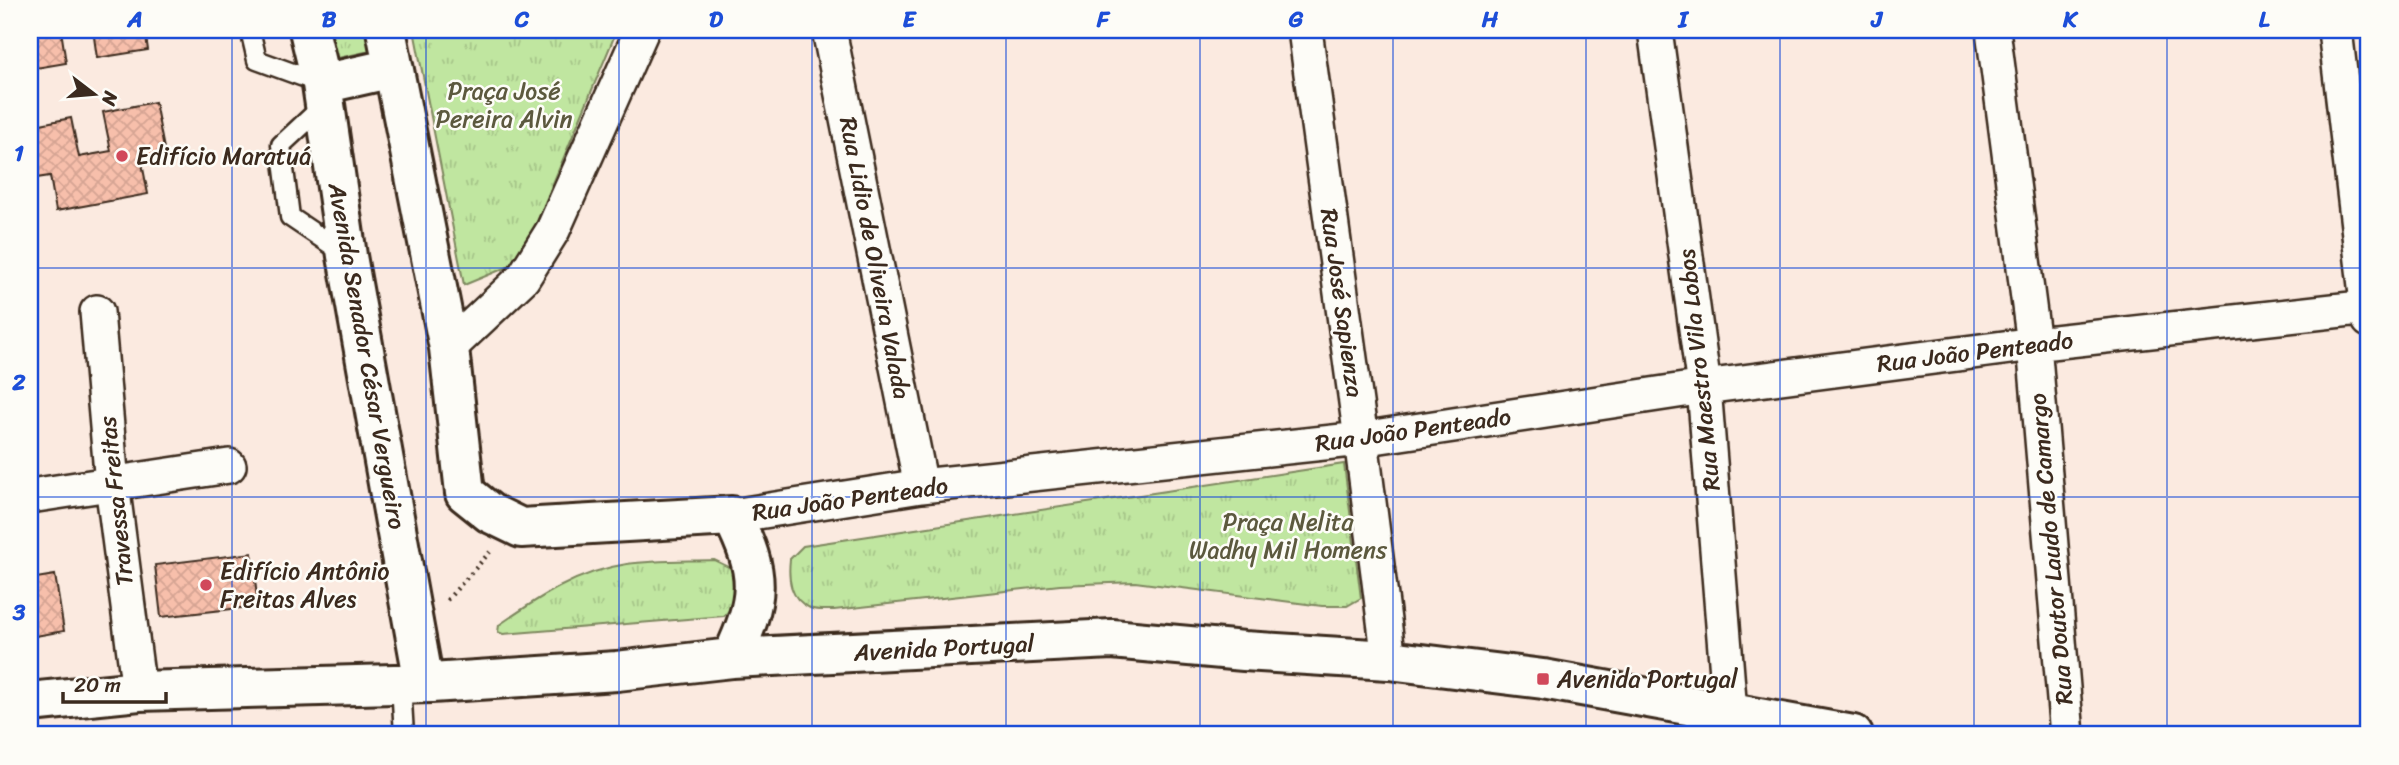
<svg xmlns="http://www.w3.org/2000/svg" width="2399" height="765" viewBox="0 0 2399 765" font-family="Sriracha,sans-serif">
  <defs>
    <pattern id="park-tufts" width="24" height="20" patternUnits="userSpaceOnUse" patternTransform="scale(1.75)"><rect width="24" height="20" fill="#c0e6a0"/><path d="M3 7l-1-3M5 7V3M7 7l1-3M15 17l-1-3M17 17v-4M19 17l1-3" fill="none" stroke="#a6c589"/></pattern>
    <pattern id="building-cross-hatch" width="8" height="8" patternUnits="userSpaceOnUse" patternTransform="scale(1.75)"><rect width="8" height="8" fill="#f7bfab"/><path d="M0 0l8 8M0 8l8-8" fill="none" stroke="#d5a493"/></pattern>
  </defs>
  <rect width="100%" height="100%" fill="#fbeae0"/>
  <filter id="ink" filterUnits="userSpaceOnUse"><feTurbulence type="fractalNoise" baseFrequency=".0143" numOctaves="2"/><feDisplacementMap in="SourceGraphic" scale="14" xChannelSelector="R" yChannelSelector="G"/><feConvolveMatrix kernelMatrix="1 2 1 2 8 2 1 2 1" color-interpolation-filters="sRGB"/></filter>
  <g filter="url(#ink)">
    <!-- park -->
    <path fill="url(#park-tufts)" stroke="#7e885f" stroke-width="2" d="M 324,30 L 366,30 L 370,51 L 329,60 Z
      M 414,30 L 617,30 L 534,229 L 515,264 L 464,285 Z
      M 1344,464 L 1361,598 L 1347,606 L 1322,606 L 1135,582 L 1060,585 L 834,610 C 827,610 816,611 810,608 C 789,599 788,578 790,559 L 803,546 Z
      M 714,560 L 731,568 L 738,581 L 736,603 L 724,616 L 503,634 L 498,632 L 499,625 C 538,598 578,571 627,564 C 655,560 685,561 714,560 Z"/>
    <!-- building -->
    <path fill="url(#building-cross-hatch)" stroke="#3b2a1e" stroke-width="2" d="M 30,30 L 61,30 L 66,63 L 30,69 Z
      M 93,30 L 145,30 L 148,50 L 97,58 Z
      M 155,102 L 165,154 L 141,158 L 148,194 L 56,211 L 50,176 L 30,179 L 30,126 L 71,118 L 79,157 L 111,151 L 103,112 Z
      M 252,553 L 258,606 L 161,617 L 155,565 Z
      M 55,575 L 64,631 L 30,637 L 30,579 Z"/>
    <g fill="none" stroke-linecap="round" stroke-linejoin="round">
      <defs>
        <path id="lane" d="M 250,30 L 257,60 L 320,83
          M 325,104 L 281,145 L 290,217 L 345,254
          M 401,684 L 404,735"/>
        <path id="street" d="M 829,30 L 921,486
          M 1305,30 L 1361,439 L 1389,660
          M 1655,30 L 1704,387 L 1730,712
          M 1993,30 L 2034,344 L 2067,735
          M 2335,30 L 2369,320
          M 97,312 L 112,484 L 139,691
          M 449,348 L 523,278 L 553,230 L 642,30
          M 30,496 L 229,466
          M 732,516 L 921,486 L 1361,439 L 1704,387 L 2034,344 L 2369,307"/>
        <path id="secondary" d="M 309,30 L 322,84 L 347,256 L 424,683
          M 386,30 L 449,348 L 465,493 L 490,513 L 521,528 L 732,516 C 762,575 760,598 732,658
          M 322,84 L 393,68
          M 30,702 L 139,691 L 431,683 L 617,671 L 732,658 L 1112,639 L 1244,651 L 1389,660 L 1543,679 L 1853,735"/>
      </defs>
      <!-- lane casing -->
      <use href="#lane" stroke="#3b2a1e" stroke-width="23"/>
      <!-- street casing -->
      <use href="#street" stroke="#3b2a1e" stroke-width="38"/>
      <!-- secondary casing -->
      <use href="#secondary" stroke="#3b2a1e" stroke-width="44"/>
      <!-- path -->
      <path stroke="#3b2a1e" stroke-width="4.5" stroke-dasharray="2 5" stroke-linecap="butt" d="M 447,600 L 490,552"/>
      <!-- lane -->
      <use href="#lane" stroke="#fdfcf7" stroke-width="18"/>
      <!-- street -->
      <use href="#street" stroke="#fdfcf7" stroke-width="33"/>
      <!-- secondary -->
      <use href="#secondary" stroke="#fdfcf7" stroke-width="38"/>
    </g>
  </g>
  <!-- grid -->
  <path fill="none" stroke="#1d4ed8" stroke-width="2" stroke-opacity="0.55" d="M 232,30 L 232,735M 426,30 L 426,735M 619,30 L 619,735M 812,30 L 812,735M 1006,30 L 1006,735M 1200,30 L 1200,735M 1393,30 L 1393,735M 1586,30 L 1586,735M 1780,30 L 1780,735M 1974,30 L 1974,735M 2167,30 L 2167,735M 30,268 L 2369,268M 30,497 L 2369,497"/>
  <!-- markers -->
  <g fill="#d1495b" stroke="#fdfcf7" stroke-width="2.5">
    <circle cx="122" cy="156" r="7"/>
    <circle cx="206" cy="585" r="7"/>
    <rect x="1536" y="672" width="14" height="14" rx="3.5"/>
  </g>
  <g text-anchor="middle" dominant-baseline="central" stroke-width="5" stroke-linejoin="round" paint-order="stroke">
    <!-- park labels -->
    <g font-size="24" fill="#5c593e" stroke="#fdfcf7">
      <text x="504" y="91">Praça José<tspan x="504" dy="28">Pereira Alvin</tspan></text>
      <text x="1288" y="522">Praça Nelita<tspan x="1288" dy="28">Wadhy Mil Homens</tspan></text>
    </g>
    <!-- poi labels -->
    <g font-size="24" fill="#3b2a1e" stroke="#fdfcf7" text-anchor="start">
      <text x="136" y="156">Edifício Maratuá</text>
      <text x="220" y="571">Edifício Antônio<tspan x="220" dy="28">Freitas Alves</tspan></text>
      <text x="1557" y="679">Avenida Portugal</text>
    </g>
    <!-- street labels -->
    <g font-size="24" fill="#3b2a1e" stroke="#fdfcf7">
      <text transform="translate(875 258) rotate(79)">Rua Lidio de Oliveira Valada</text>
      <text transform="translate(1342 303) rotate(82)">Rua José Sapienza</text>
      <text transform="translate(1975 352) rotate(-7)">Rua João Penteado</text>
      <text transform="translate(367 356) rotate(80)">Avenida Senador César Vergueiro</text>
      <text transform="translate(1699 370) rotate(-96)">Rua Maestro Vila Lobos</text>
      <text transform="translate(1413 430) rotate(-8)">Rua João Penteado</text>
      <text transform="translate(850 499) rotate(-8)">Rua João Penteado</text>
      <text transform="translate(116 501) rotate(-96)">Travessa Freitas</text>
      <text transform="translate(2051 549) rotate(-95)">Rua Doutor Laudo de Camargo</text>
      <text transform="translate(944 648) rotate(-3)">Avenida Portugal</text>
    </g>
  </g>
  <!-- margin -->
  <rect width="2399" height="765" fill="none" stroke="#fdfcf7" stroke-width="77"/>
  <!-- north arrow -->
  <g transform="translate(94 94) rotate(106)" stroke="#fdfcf7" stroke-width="5" paint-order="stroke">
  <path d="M0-5L12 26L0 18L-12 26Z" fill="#3b2a1e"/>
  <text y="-10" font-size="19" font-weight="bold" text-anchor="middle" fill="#3b2a1e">N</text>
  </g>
  <!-- scale -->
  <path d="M63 692v10h103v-10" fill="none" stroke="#3b2a1e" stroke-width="3.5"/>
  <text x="74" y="692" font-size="21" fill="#3b2a1e" stroke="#fdfcf7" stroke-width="5" paint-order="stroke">20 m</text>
  <rect x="38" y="38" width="2322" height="688" fill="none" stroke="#1d4ed8" stroke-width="2.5"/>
  <g font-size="23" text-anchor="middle" font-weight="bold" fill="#1d4ed8">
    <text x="135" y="27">A</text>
    <text x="329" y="27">B</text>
    <text x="522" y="27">C</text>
    <text x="716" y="27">D</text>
    <text x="909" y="27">E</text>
    <text x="1103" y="27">F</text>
    <text x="1296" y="27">G</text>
    <text x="1490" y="27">H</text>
    <text x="1683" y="27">I</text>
    <text x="1877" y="27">J</text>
    <text x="2070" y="27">K</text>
    <text x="2264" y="27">L</text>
    <text x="19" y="161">1</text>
    <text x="19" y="390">2</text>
    <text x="19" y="620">3</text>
  </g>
</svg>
